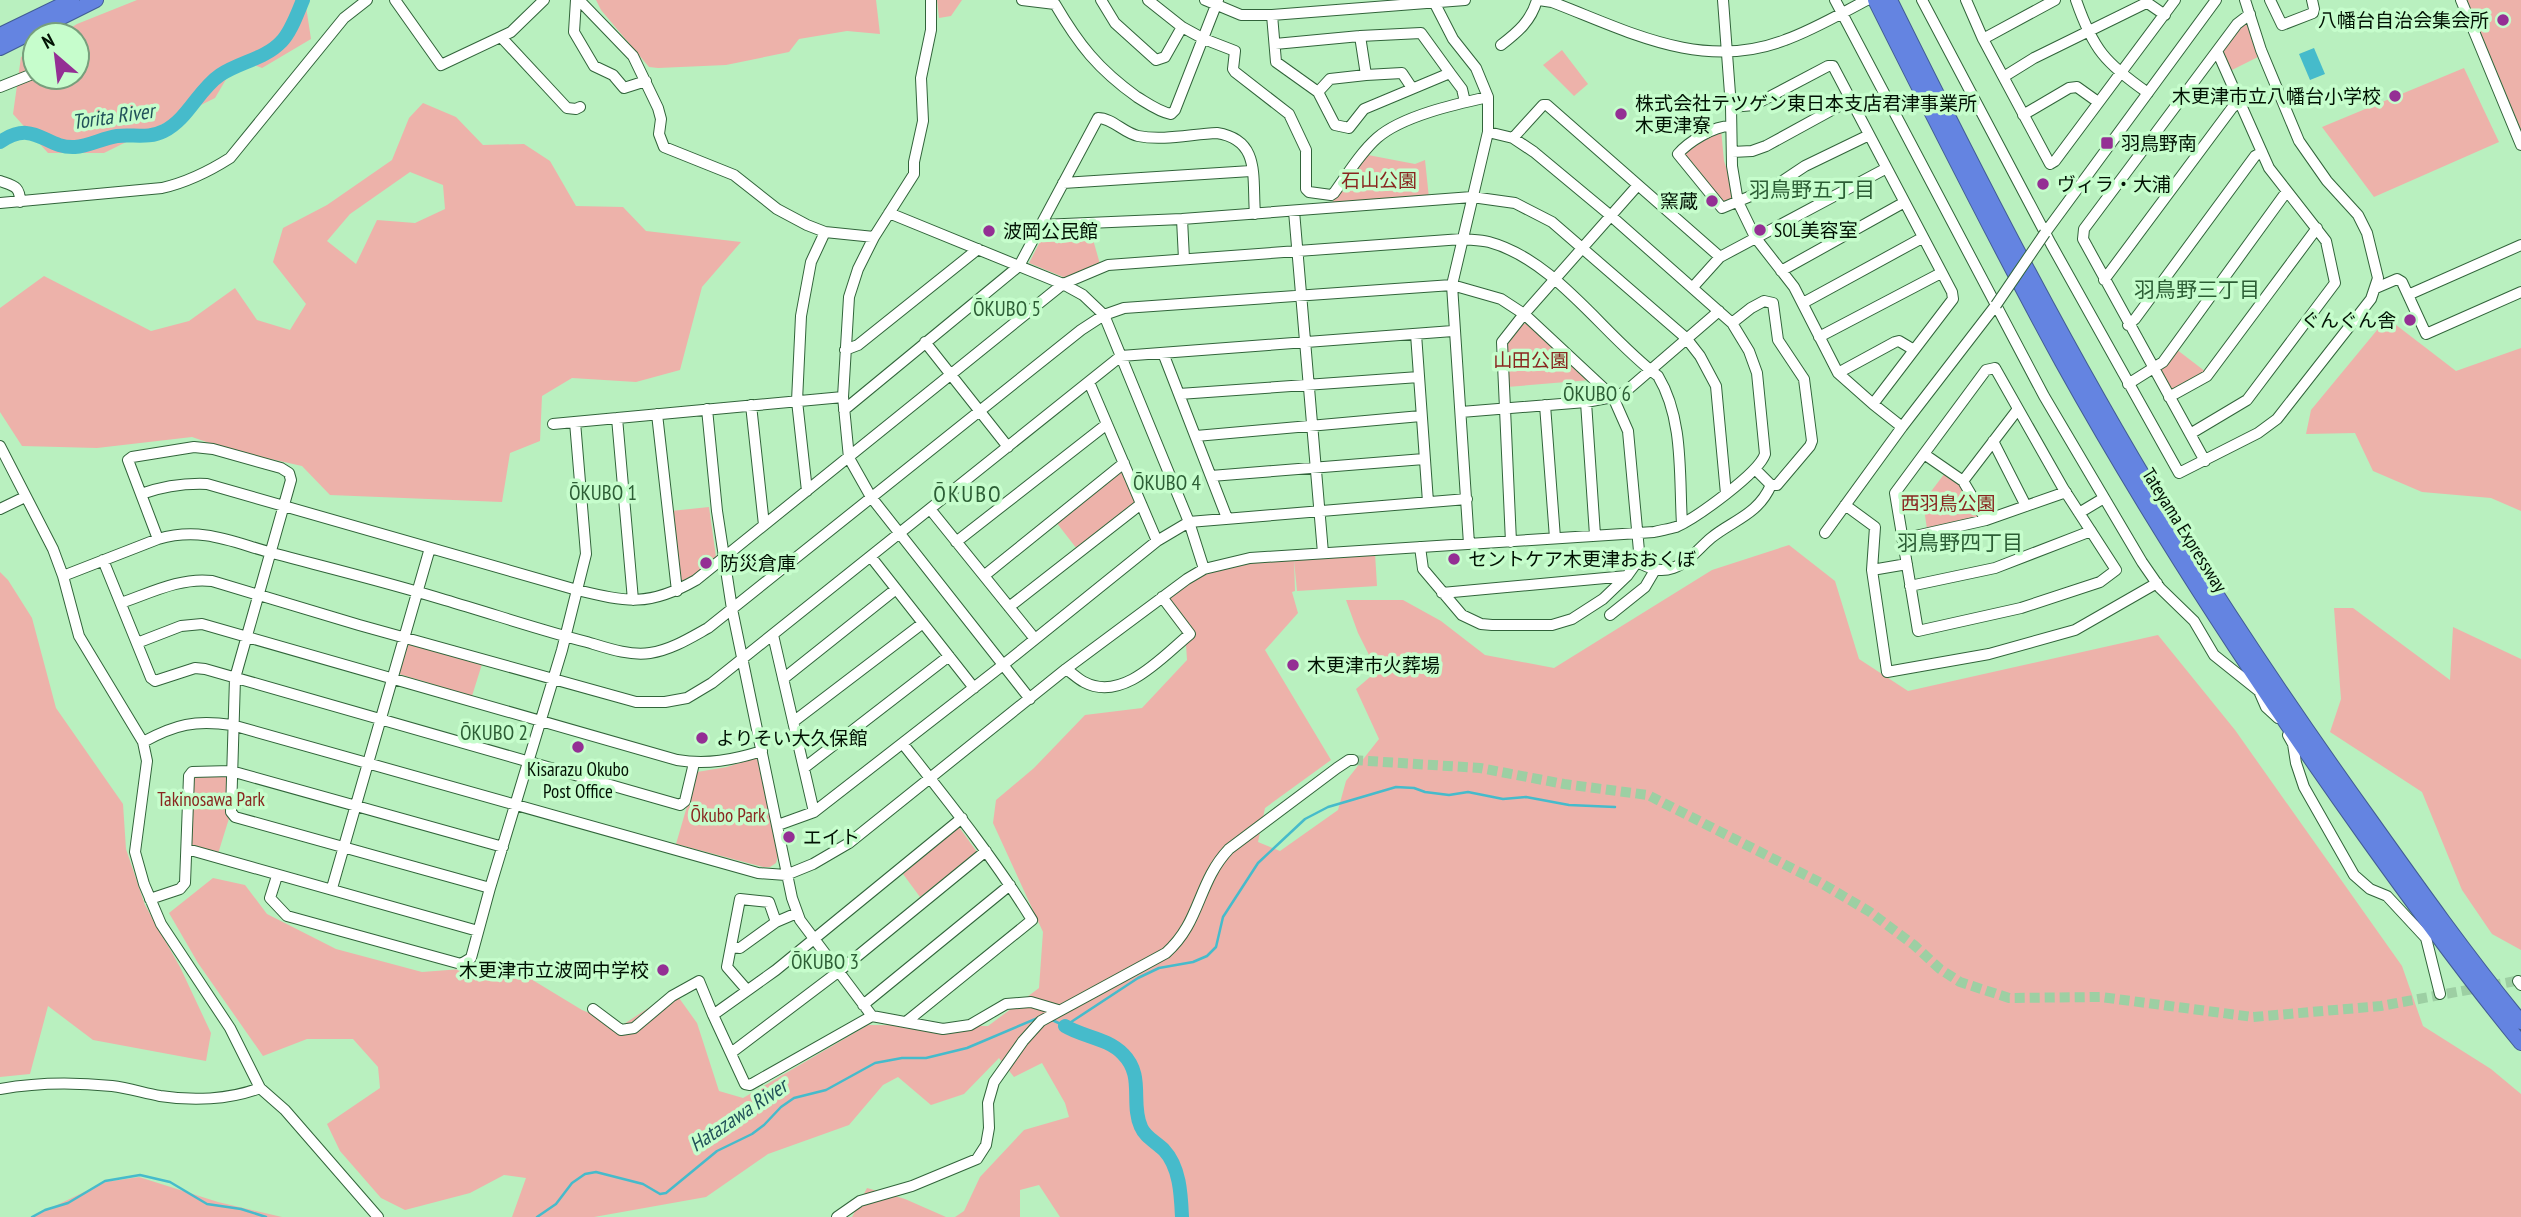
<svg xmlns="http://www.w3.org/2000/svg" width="2521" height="1217" viewBox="0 0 2521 1217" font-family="'PT Sans Narrow','Noto Sans JP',sans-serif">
  <rect width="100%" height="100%" fill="#b9f0bf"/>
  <!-- green -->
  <path fill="#edb2aa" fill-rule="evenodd" d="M 137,0 L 305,0 L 311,39 L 262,68 L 238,59 L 215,98 L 104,153 L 48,153 L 13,114 L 21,57 L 35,49 L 35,77 L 77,77 L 77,35 L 59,35 L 77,24 Z
    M 596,0 L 876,0 L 880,34 L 847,31 L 799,39 L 789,52 L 726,65 L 658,68 L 649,67 L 601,10 Z
    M 937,0 L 962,0 L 951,16 L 939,18 Z
    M 2467,0 L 2521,0 L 2521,130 Z
    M 2247,22 L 2249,23 L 2258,57 L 2230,71 L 2222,53 L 2223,48 L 2240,25 Z
    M 1562,50 L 1588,84 L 1574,96 L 1543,65 Z
    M 2464,68 L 2499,142 L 2374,197 L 2322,127 Z
    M 423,103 L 456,117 L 483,145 L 524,144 L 550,161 L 576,206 L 623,207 L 646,231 L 741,242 L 702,287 L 680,370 L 636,382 L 572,378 L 542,396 L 540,441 L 510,453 L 502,502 L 330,495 L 302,466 L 230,450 L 192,437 L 97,448 L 22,446 L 0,412 L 0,308 L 44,276 L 151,331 L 189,321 L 235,288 L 257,320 L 290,330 L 306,304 L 273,262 L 283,228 L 327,205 L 392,160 L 409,118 ZM 410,172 L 443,185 L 445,209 L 415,223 L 377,220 L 356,264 L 327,241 L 350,214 Z
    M 1721,129 L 1724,161 L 1737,201 L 1723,206 L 1682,152 Z
    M 1368,155 L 1415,164 L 1425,160 L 1429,198 L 1330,205 Z
    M 1090,229 L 1100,264 L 1068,279 L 1029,263 L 1045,232 Z
    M 2387,318 L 2456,371 L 2521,348 L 2521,511 L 2491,498 L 2422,492 L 2373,471 L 2355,433 L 2306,434 L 2311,410 Z
    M 1527,323 L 1590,380 L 1507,387 L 1504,344 L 1521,324 Z
    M 2176,349 L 2206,372 L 2172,392 L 2159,370 Z
    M 1123,470 L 1136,501 L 1077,549 L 1056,522 Z
    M 1945,473 L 1961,485 L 1979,517 L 1927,529 L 1923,502 Z
    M 709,507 L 716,557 L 682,584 L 671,511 Z
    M 1789,545 L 1835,581 L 1859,659 L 1908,691 L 2158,635 L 2235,730 L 2402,966 L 2423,1026 L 2491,1069 L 2521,1094 L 2521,1217 L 1060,1217 L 1039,1185 L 1020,1190 L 1020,1217 L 955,1217 L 964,1211 L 980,1177 L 1024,1130 L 1069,1117 L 1065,1103 L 1042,1063 L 1014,1077 L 999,1058 L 964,1094 L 931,1105 L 898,1077 L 883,1085 L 849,1125 L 768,1154 L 706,1197 L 594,1217 L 512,1217 L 526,1178 L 504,1175 L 470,1193 L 405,1210 L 381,1198 L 340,1151 L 327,1124 L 380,1088 L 378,1067 L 353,1039 L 307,1039 L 263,1056 L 198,963 L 169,913 L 213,878 L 245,885 L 267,914 L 336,949 L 422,972 L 488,967 L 526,976 L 582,1010 L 621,1026 L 674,991 L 697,1023 L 719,1091 L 743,1098 L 868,1025 L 988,1026 L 1039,988 L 1043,932 L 993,823 L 996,800 L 1034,768 L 1085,715 L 1142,708 L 1187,660 L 1185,629 L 1182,633 L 1156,598 L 1211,563 L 1375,553 L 1377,586 L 1297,591 L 1294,560 L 1295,591 L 1292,592 L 1298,613 L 1265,650 L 1331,760 L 1265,808 L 1258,842 L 1280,851 L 1338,810 L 1346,781 L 1379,739 L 1356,689 L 1377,671 L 1358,633 L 1346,600 L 1403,600 L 1441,621 L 1485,655 L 1554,668 L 1712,570 Z
    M 0,572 L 8,580 L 32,618 L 56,708 L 123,804 L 126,849 L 145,905 L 180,967 L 211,1033 L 206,1061 L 93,1040 L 48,1006 L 30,1074 L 0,1077 Z
    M 2334,608 L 2353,608 L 2450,680 L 2453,627 L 2521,659 L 2521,950 L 2492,934 L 2462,890 L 2422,792 L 2330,732 L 2341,699 Z
    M 407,643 L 482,664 L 472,696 L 399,674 Z
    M 755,758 L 758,760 L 778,856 L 776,863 L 770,867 L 763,867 L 676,844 L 697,772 L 727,767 Z
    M 231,771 L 231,812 L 217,857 L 187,849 L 192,772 Z
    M 959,827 L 977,852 L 920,897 L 903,874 Z
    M 139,1177 L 218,1202 L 282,1217 L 32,1217 L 105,1182 Z
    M 867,1188 L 905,1199 L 946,1217 L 852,1217 Z"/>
  <!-- water -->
  <path fill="#46bbcb" d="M 2314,48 L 2325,74 L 2310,80 L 2299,54 Z"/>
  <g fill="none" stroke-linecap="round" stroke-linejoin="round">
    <!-- stream -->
    <path stroke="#46bbcb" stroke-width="2.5" d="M 1050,1019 L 1065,1026 L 1138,978 L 1159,968 L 1193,962 L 1207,956 L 1216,947 L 1223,917 L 1258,863 L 1305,819 L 1328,807 L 1396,787 L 1414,788 L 1425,792 L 1449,795 L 1468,792 L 1503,799 L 1526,797 L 1569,805 L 1615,807
      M 32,1217 L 45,1210 L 68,1203 L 105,1181 L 140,1175 L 170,1182 L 207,1204 L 241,1209 L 266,1217
      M 537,1217 L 556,1204 L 572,1183 L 585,1174 L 596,1172 L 643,1184 L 660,1194 L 666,1193 L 717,1151 L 752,1134 L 764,1125 L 781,1107 L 794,1098 L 826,1090 L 875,1063 L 902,1058 L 926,1058 L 967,1048 L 1040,1017"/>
    <!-- river -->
    <path stroke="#46bbcb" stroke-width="14" d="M 0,142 C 35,118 45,149 75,147 C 89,146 103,138 117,136 C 132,134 149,139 164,131 C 188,119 198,90 220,75 C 239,62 265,59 281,42 C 291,32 297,14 303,0
      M 1065,1026 C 1083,1037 1108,1038 1123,1054 C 1145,1076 1130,1103 1141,1127 C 1145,1137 1156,1142 1164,1150 C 1180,1167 1181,1195 1182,1217"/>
    <!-- minor-tunnel -->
    <path stroke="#9dcfa3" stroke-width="10" stroke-dasharray="10 5" stroke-linecap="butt" d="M 1353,760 L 1480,768 L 1564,784 L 1648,795 L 1821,883 L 1870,912 L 1914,945 L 1940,969 L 1960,982 L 2009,998 L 2101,997 L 2253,1017 L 2381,1006 L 2521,980"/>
    <defs>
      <path id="minor" d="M 395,0 L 441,65 L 511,32 L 544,0
        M 576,0 L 574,32 L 594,66 L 613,75 L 624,88 L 646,81
        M 579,0 L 633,56 L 658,108 L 661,119 L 659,134 L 664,147 L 734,175 L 777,209 L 807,225 L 825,232 L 874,237
        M 931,0 L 931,30 L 921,78 L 923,121 L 914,162 L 914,174 L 874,237 L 858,269 L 849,297 L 843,397 L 849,458 L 871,497 L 1030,699
        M 1022,0 L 1055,4 C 1079,45 1098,69 1137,97 C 1147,103 1159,112 1171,114 L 1175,110 L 1218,0
        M 1101,0 L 1115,23 L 1156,60 L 1165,57 L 1182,27
        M 1148,0 L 1182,27 L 1204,39 L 1235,51 L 1233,69 L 1235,72 L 1289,114 L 1306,150 L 1306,189 L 1309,192 L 1331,195 L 1334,193 C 1347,175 1360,153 1377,138 C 1402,116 1456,104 1488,97
        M 1205,0 L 1241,15 L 1272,15 L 1465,0
        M 1433,0 L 1453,39 L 1476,68 L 1488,97 L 1488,132 L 1452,285 L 1469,544
        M 1539,0 L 1552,2 C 1628,31 1702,72 1785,40 C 1813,30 1840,14 1867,0
        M 1723,0 L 1731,107 L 1732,166 L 1738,202 L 1755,237 L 1794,287 L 1838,373 L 1873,404 L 1902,427
        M 1835,0 L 2044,396 L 2142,562 L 2160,588 L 2194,621 L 2214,655 L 2259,691 L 2266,707 L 2278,718
        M 1922,0 L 2051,244 L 2179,473 L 2258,433 L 2277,419 L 2371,299 L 2378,278 L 2367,233 L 2358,215 L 2327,181 L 2299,141 L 2261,50 L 2245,0
        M 1966,0 L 1983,39 L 2050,164 L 2055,161 L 2175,0
        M 2076,0 C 2093,49 2105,63 2148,93
        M 2270,0 L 2282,25 L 2313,13 L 2314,9 L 2312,0
        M 2461,0 L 2521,145
        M 1272,15 L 1276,62 L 1318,92 L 1335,125 L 1349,128 L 1364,109 L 1450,73 L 1462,89 L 1465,102
        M 1360,36 L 1366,75 L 1402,73 L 1412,88
        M 501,37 L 567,108 L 576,109 L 580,107
        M 1983,39 L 2055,0
        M 1275,44 L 1360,36 L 1421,33 L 1450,73
        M 1501,45 C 1518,32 1531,21 1537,0
        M 2005,76 L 2034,58 L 2144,4 L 2149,4 L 2165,15
        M 0,87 L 35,73
        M 1318,92 L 1330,79 L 1366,75
        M 1731,107 L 1754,105 L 1828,66 L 1833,66 L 1952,292 L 1953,299 L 1873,404
        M 2023,115 L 2069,88 L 2077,87 L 2098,102
        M 1730,126 C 1714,126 1688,142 1678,154 L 1722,208 L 1775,186 L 1805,166 L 1867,136
        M 1513,138 L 1543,105 L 1547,105 L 1720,257
        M 1732,152 L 1752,151 L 1766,146 L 1850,100
        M 0,181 C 14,186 20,186 20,202
        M 1063,183 L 1251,171
        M 0,203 L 162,188 C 188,182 208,172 230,158 L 344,18 L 367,0
        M 1294,211 L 1323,553
        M 889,213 L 1063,284 L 1083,295 L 1104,315 L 1189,522 L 1204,569
        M 1182,219 L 1184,259
        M 1041,225 L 1182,219 L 1472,197 L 1515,203 L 1552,222 L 1686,338 L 1700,356 L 1716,386 L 1726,494
        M 2045,233 L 2216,0
        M 2521,245 L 2408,295 L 2426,334 L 2521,292
        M 1781,271 L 1903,203
        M 2104,280 L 2232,108 L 2240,101
        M 1693,287 L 1720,257 L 1885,169
        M 2376,288 L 2397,279 L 2402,282 L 2408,295
        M 1803,303 L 1922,238
        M 1732,323 L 1751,308 L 1764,301 L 1773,303 L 1778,340 L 1804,379 L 1812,441 L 1810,446 L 1777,485 L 1771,485 L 1755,469
        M 2128,325 L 2135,319 L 2255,156 L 2262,152
        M 1416,334 L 1428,502
        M 1819,337 L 1941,273
        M 925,342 L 1008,447
        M 845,350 L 858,345 L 978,249
        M 1163,353 L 1227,518
        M 1995,368 L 2063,488 L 2116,570 L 2100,582 L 2021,608 L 1918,631 L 1895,493 L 1986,370 Z
        M 1838,373 L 1895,342 L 1899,341 L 1914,350
        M 1089,382 L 1157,541
        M 2128,384 L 2163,362 L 2287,191
        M 1179,394 L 1419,377
        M 2169,397 L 2207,376 L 2317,228
        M 1586,402 L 1595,535
        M 751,405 L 764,525
        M 1545,405 L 1555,538
        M 707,409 L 717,511 L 732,609 L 792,898 L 800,920 L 872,1016
        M 844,410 L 1019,266 L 1098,118 C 1112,118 1124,133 1138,136 C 1163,141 1192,134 1217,133 C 1261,140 1252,177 1255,214
        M 1461,412 L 1586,402 L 1613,397 L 1625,392 L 1719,311
        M 657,414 L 677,591
        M 617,418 L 633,600
        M 553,424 L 843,397
        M 2190,434 L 2247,400 L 2335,283 L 2326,241 L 2269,168 L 2217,51
        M 1196,436 L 1421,416
        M 1993,441 L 2026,506
        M 0,446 L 53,549 L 63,576 L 79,636 L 143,742 L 147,761 L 135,852 L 144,884 L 161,924 L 230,1028 L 260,1088 L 285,1110 L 378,1217
        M 1924,454 L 1963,481 L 1986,520
        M 2205,461 L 2083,239 L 2084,229 L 2237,24 L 2250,14
        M 1211,476 L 1424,459
        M 1963,481 L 2018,409
        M 807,491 L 797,401 L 801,316 L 811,262 L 825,232
        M 141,494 C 164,486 183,483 207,484 L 577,590 C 627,602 649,607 696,580 L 1063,284 L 1108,265 L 1462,239 C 1471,240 1481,240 1489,242 C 1556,260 1604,336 1658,376 C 1684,419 1679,476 1682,524
        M 1845,505 L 1875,527 L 1872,570 L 1887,672 L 1989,654 L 2075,630 L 2157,583
        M 0,509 L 25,497
        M 930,509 L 1035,639
        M 2079,513 L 2104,498
        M 1825,533 L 1902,427 L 1996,305
        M 158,539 L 128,460 L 132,457 L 194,447 L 213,449 L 281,468 L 289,473 L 291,480 L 235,678 L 231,812 L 235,817 L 490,888
        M 1902,539 L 1986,520 L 2066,492
        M 956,542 L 1107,424
        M 1511,542 L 1502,342 L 1524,314 L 1638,185
        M 871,557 L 974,688
        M 103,560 L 151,678 L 155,681 L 195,668 L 205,669 L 680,805 L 685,801 L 694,763
        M 1637,562 C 1649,568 1659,573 1673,568 C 1688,563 1699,548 1711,538 C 1733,520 1758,515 1771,485
        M 1872,570 L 1907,564
        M 985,575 L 1124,463
        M 63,576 L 158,539 C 203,526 234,543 276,554 C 333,569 390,583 445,600 C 493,614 540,630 587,642 C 607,648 629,656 650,653 C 671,650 690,638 708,628 L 1081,330 L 1104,315 L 1124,308 L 1452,285 L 1501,299 L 1524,314 L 1613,397 L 1628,431 L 1639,551 L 1637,562 L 1627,576 L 1603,599 L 1572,619 L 1552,625 L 1492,625 L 1481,624 L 1462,615 L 1423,569 L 1420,547
        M 1910,586 L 1995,568 L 2091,531
        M 1442,593 L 1627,576
        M 121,603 C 150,593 181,577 212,581 L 359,625 L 636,702 L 665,702 L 687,698 L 712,683 L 1121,356 L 1453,331
        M 1009,607 L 1141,504
        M 1610,615 L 1645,587 L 1655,570
        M 773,635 L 814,812
        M 137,643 L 181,626 L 202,624 L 677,760 C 707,765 733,760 762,751
        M 1066,669 C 1072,673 1078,679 1084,682 C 1123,703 1163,656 1190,634 L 1162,597
        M 783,679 L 896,589
        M 793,722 L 923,623
        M 2288,735 L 2293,744 L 2296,763 L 2304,787 L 2354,875 L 2370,889 L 2387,896 L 2426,938 L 2440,994
        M 143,742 C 176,724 195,720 232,725 L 758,873 L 786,875 L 813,864 L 849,843 L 1066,669 L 1187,579 L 1204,569 L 1250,558 L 1654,532 C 1662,530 1669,529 1676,527 C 1696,518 1759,473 1765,454 L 1757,373 L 1749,351 L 1732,323 L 1611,216 L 1534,152 L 1513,138 L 1488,132
        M 903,744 C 948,801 994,858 1032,920 L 906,1022
        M 804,768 L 949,656
        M 962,818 L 776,970 L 713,1015 L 745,1084 L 750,1085 L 872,1016 L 943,1029 L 970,1025 L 1006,1004 L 1031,1002 L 1058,1010
        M 778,825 L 814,812 L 1003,665 L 1157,541 L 1189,522 L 1467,499
        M 187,849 L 478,931
        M 277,876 L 270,898 L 287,916 L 461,964 L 471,958 L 490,888 L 562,650 L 586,554 L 575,422
        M 332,888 L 430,548
        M 150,899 L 180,889 L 185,883 L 189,776 L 192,772 L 231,771 L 503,847
        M 731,947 L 740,948 L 776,922
        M 2518,981 L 2521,985
        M 747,990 L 727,967 L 740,899 L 769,902 L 776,922 L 797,913
        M 863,1005 L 1010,885
        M 593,1009 L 621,1030 L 634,1028 L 672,996 L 699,981 L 713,1015
        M 731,1053 L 838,972 L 986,851
        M 0,1089 C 38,1082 74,1082 112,1086 C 128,1088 144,1093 160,1096 C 192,1101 229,1100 260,1088
        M 837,1217 L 860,1201 L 912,1186 L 977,1159 L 986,1145 L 989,1128 L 988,1103 L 994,1082 L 1023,1041 L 1041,1021 L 1166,953 C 1201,922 1197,883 1229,849 L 1337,768 L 1349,760 L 1353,760"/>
      <path id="highway" d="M 1875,0 C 1936,122 1997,243 2062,362 C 2153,526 2256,683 2365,836 C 2415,906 2466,976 2521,1043
        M 1890,0 C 1980,182 2073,364 2180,537 C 2240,633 2303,726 2369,818 C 2418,887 2467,956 2521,1022
        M 0,35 L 72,0
        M 0,48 L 96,0"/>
    </defs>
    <!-- minor casing -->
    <use href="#minor" stroke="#31643a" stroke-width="12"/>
    <!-- highway casing -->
    <use href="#highway" stroke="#415c93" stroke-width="16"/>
    <!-- minor -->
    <use href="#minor" stroke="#fff" stroke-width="10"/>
    <!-- highway -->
    <use href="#highway" stroke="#6484e1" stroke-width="14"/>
    <defs>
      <path id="minor-bridge" d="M 1996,305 L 2045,233"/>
    </defs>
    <!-- minor-bridge casing -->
    <use href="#minor-bridge" stroke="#31643a" stroke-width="12" stroke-linecap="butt"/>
    <!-- minor-bridge -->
    <use href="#minor-bridge" stroke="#fff" stroke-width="10"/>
  </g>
  <!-- markers -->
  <g fill="#942f94" stroke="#c6fdcc" stroke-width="2.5">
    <circle cx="2503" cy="20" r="7"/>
    <circle cx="2395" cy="96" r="7"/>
    <circle cx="1621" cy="114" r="7"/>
    <rect x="2100" y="136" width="14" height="14" rx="3.5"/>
    <circle cx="2043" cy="184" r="7"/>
    <circle cx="1712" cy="201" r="7"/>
    <circle cx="1760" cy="230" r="7"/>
    <circle cx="989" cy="231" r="7"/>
    <circle cx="2410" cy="320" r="7"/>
    <circle cx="1454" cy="559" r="7"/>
    <circle cx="706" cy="563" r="7"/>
    <circle cx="1293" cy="665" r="7"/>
    <circle cx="702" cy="738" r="7"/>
    <circle cx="578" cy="747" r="7"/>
    <circle cx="789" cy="837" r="7"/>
    <circle cx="663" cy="970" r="7"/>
  </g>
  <g text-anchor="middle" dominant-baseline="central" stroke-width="7" stroke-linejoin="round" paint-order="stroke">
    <!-- poi labels -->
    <g font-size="19" fill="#011203" stroke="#c6fdcc" text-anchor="start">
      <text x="2489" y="20" text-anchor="end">八幡台自治会集会所</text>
      <text x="2381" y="96" text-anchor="end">木更津市立八幡台小学校</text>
      <text x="1635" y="103">株式会社テツゲン東日本支店君津事業所<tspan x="1635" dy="22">木更津寮</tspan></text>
      <text x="2121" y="143">羽鳥野南</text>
      <text x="2057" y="184">ヴィラ・大浦</text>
      <text x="1698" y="201" text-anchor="end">窯蔵</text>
      <text x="1774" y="230">SOL美容室</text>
      <text x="1003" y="231">波岡公民館</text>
      <text x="2396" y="320" text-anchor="end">ぐんぐん舎</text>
      <text x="1468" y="559">セントケア木更津おおくぼ</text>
      <text x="720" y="563">防災倉庫</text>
      <text x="1307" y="665">木更津市火葬場</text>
      <text x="716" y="738">よりそい大久保館</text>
      <text x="578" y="769" text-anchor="middle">Kisarazu Okubo<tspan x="578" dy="22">Post Office</tspan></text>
      <text x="803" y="837">エイト</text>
      <text x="649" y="970" text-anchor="end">木更津市立波岡中学校</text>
    </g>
    <!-- park labels -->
    <g font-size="19" fill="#89261f" stroke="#c6fdcc">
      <text x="1379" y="180">石山公園</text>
      <text x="1531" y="360">山田公園</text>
      <text x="1948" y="503">西羽鳥公園</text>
      <text x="211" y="799">Takinosawa Park</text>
      <text x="728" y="815">Ōkubo Park</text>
    </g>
    <!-- street labels -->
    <g font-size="19" fill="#011203" stroke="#c6fdcc">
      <text transform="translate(2185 530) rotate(58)">Tateyama Expressway</text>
    </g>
    <!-- water labels -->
    <g font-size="21" font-style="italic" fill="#205159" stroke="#c6fdcc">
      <text transform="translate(113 116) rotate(-8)">Torita River</text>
      <text transform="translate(738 1115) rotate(-34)">Hatazawa River</text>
    </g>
    <!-- neighbourhood labels -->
    <g font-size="21" fill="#2c5e35" stroke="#c6fdcc">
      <text x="1812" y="189">羽鳥野五丁目</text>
      <text x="2197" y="289">羽鳥野三丁目</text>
      <text x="1007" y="308">ŌKUBO 5</text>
      <text x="1597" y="393">ŌKUBO 6</text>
      <text x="1167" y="482">ŌKUBO 4</text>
      <text x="603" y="492">ŌKUBO 1</text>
      <text x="1960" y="542">羽鳥野四丁目</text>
      <text x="494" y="732">ŌKUBO 2</text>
      <text x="825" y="961">ŌKUBO 3</text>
    </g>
    <!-- quarter labels -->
    <g font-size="23" letter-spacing="2" fill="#2c5e35" stroke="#c6fdcc">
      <text x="968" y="493">ŌKUBO</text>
    </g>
  </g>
  <!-- north arrow -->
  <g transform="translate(56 56) rotate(332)"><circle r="33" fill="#c6fdcc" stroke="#779f7c" stroke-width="2"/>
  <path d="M0-5L12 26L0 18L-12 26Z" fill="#942f94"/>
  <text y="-10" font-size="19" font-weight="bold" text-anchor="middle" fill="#011203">N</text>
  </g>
</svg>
